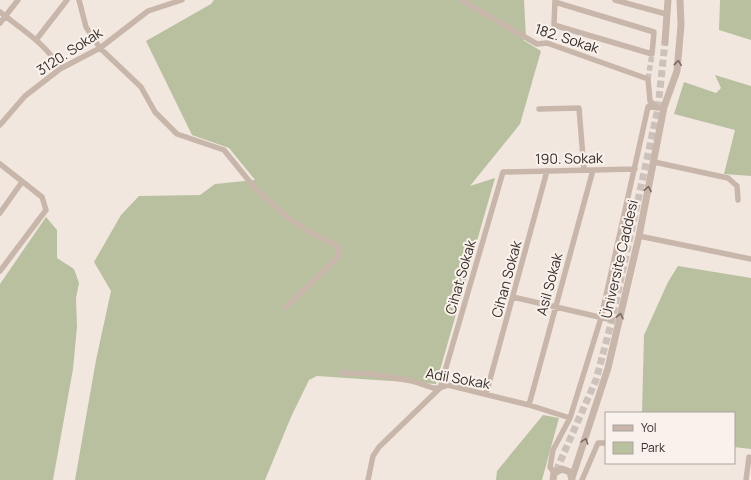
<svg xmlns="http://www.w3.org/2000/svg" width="751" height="480" viewBox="0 0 751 480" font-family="Manrope,sans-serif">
  <rect width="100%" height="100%" fill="#f2e7df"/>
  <!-- green -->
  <path fill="#b8c0a0" d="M 214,0 L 524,0 L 526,38 L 523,40 L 541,51 L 520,124 L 470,186 L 495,178 L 436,384 L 317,376 L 309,380 L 291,417 L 265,480 L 75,480 L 96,360 L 111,291 L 94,262 L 121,215 L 139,196 L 200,195 L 215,184 L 255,180 L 229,148 L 192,135 L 146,41 L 211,4 Z
    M 720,0 L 751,0 L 751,40 L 719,30 Z
    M 715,75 L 751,86 L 751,176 L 724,174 L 735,130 L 674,114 L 684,82 L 716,93 L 721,88 Z
    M 46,217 L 57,230 L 57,258 L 74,269 L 79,283 L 76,298 L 77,327 L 73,369 L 53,480 L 0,480 L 0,284 Z
    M 678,266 L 751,278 L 751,449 L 734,447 L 734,413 L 642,413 L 644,335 L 668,282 Z
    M 543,415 L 559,418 L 542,480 L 496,480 L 497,471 Z"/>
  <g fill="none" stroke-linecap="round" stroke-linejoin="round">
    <!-- minor-tunnel -->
    <path stroke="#cdc2bb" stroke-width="5.5" stroke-dasharray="5.5 3" stroke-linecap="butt" d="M 648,79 L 652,54"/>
    <!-- tertiary-tunnel -->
    <path stroke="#cdc2bb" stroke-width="7" stroke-dasharray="7 3.5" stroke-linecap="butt" d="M 556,471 L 596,380 L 612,320 L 658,108 L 665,42"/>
    <!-- minor -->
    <path stroke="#c9b6ab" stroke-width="5.5" d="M 79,0 L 86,27 L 100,48 L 141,87 L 155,112 L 177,134 L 224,150 L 254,187 L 288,218 L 308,231 L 334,244 L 339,249 L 338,257 L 286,307
      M 461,0 L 537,44 L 547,43 L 648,79 L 650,101 L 656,106
      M 615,0 L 666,14
      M 555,2 L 654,32 L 652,54 L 554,25 L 555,0
      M 0,12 C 21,29 47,44 60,69
      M 0,23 L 18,0
      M 36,40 L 67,0
      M 539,109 L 579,108 L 584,170
      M 0,125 L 25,96 L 60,69 L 100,48 L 148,11 L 182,0
      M 654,162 L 728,178 L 737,186 L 738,200
      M 0,164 L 42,197 L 46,210 L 0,271
      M 0,213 L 22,182
      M 639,236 L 751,259
      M 513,297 L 612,320
      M 341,373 L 373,374 L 412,381 L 433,388 L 440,388 L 448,385 L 529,405 L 570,418
      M 486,394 L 547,171
      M 529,405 L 593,170
      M 554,473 L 550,467 L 553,450 L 570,418 L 601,318 L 648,107 L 649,106 L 658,108
      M 368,480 L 373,456 L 379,447 L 440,388 L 503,172 L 635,169
      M 582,480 L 598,443 L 606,443
      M 746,480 L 749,457"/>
    <!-- tertiary -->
    <path stroke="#c9b6ab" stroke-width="7" d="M 665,42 L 668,0
      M 572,478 L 608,368 L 639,236 L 664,107 L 677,71 L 681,25 L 680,0
      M 553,480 L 554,473 L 562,469 L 570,472 L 572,480"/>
  </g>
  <!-- one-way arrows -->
  <defs><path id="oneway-chevron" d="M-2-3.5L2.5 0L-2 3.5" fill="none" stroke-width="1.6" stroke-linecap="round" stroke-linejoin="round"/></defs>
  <g stroke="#796b64">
    <use href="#oneway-chevron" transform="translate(678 63) rotate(-84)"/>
    <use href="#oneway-chevron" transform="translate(648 189) rotate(-79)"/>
    <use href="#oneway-chevron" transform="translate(620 316) rotate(-77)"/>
    <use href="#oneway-chevron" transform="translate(585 441) rotate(-72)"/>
  </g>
  <g text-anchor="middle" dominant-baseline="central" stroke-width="4" stroke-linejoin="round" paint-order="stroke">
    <!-- street labels -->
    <g font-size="14" fill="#372d2a" stroke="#f9f1eb">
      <text transform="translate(567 38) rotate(18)">182. Sokak</text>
      <text transform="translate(69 51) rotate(-33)">3120. Sokak</text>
      <text transform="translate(569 158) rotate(-1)">190. Sokak</text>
      <text transform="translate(619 259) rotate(-77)">Üniversite Caddesi</text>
      <text transform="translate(460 277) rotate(-74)">Cihat Sokak</text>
      <text transform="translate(506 279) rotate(-75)">Cihan Sokak</text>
      <text transform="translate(549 284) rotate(-75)">Asil Sokak</text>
      <text transform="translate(458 378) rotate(10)">Adil Sokak</text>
    </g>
  </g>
  <!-- legend -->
  <rect x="605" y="412" width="130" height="52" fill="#f9f1eb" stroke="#aba39e"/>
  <rect x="613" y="425" width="20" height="6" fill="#c9b6ab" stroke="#aba39e"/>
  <text x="641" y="432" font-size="12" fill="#372d2a">Yol</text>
  <rect x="613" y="442" width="20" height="12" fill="#b8c0a0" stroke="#aba39e"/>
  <text x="641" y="452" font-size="12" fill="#372d2a">Park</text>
</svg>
